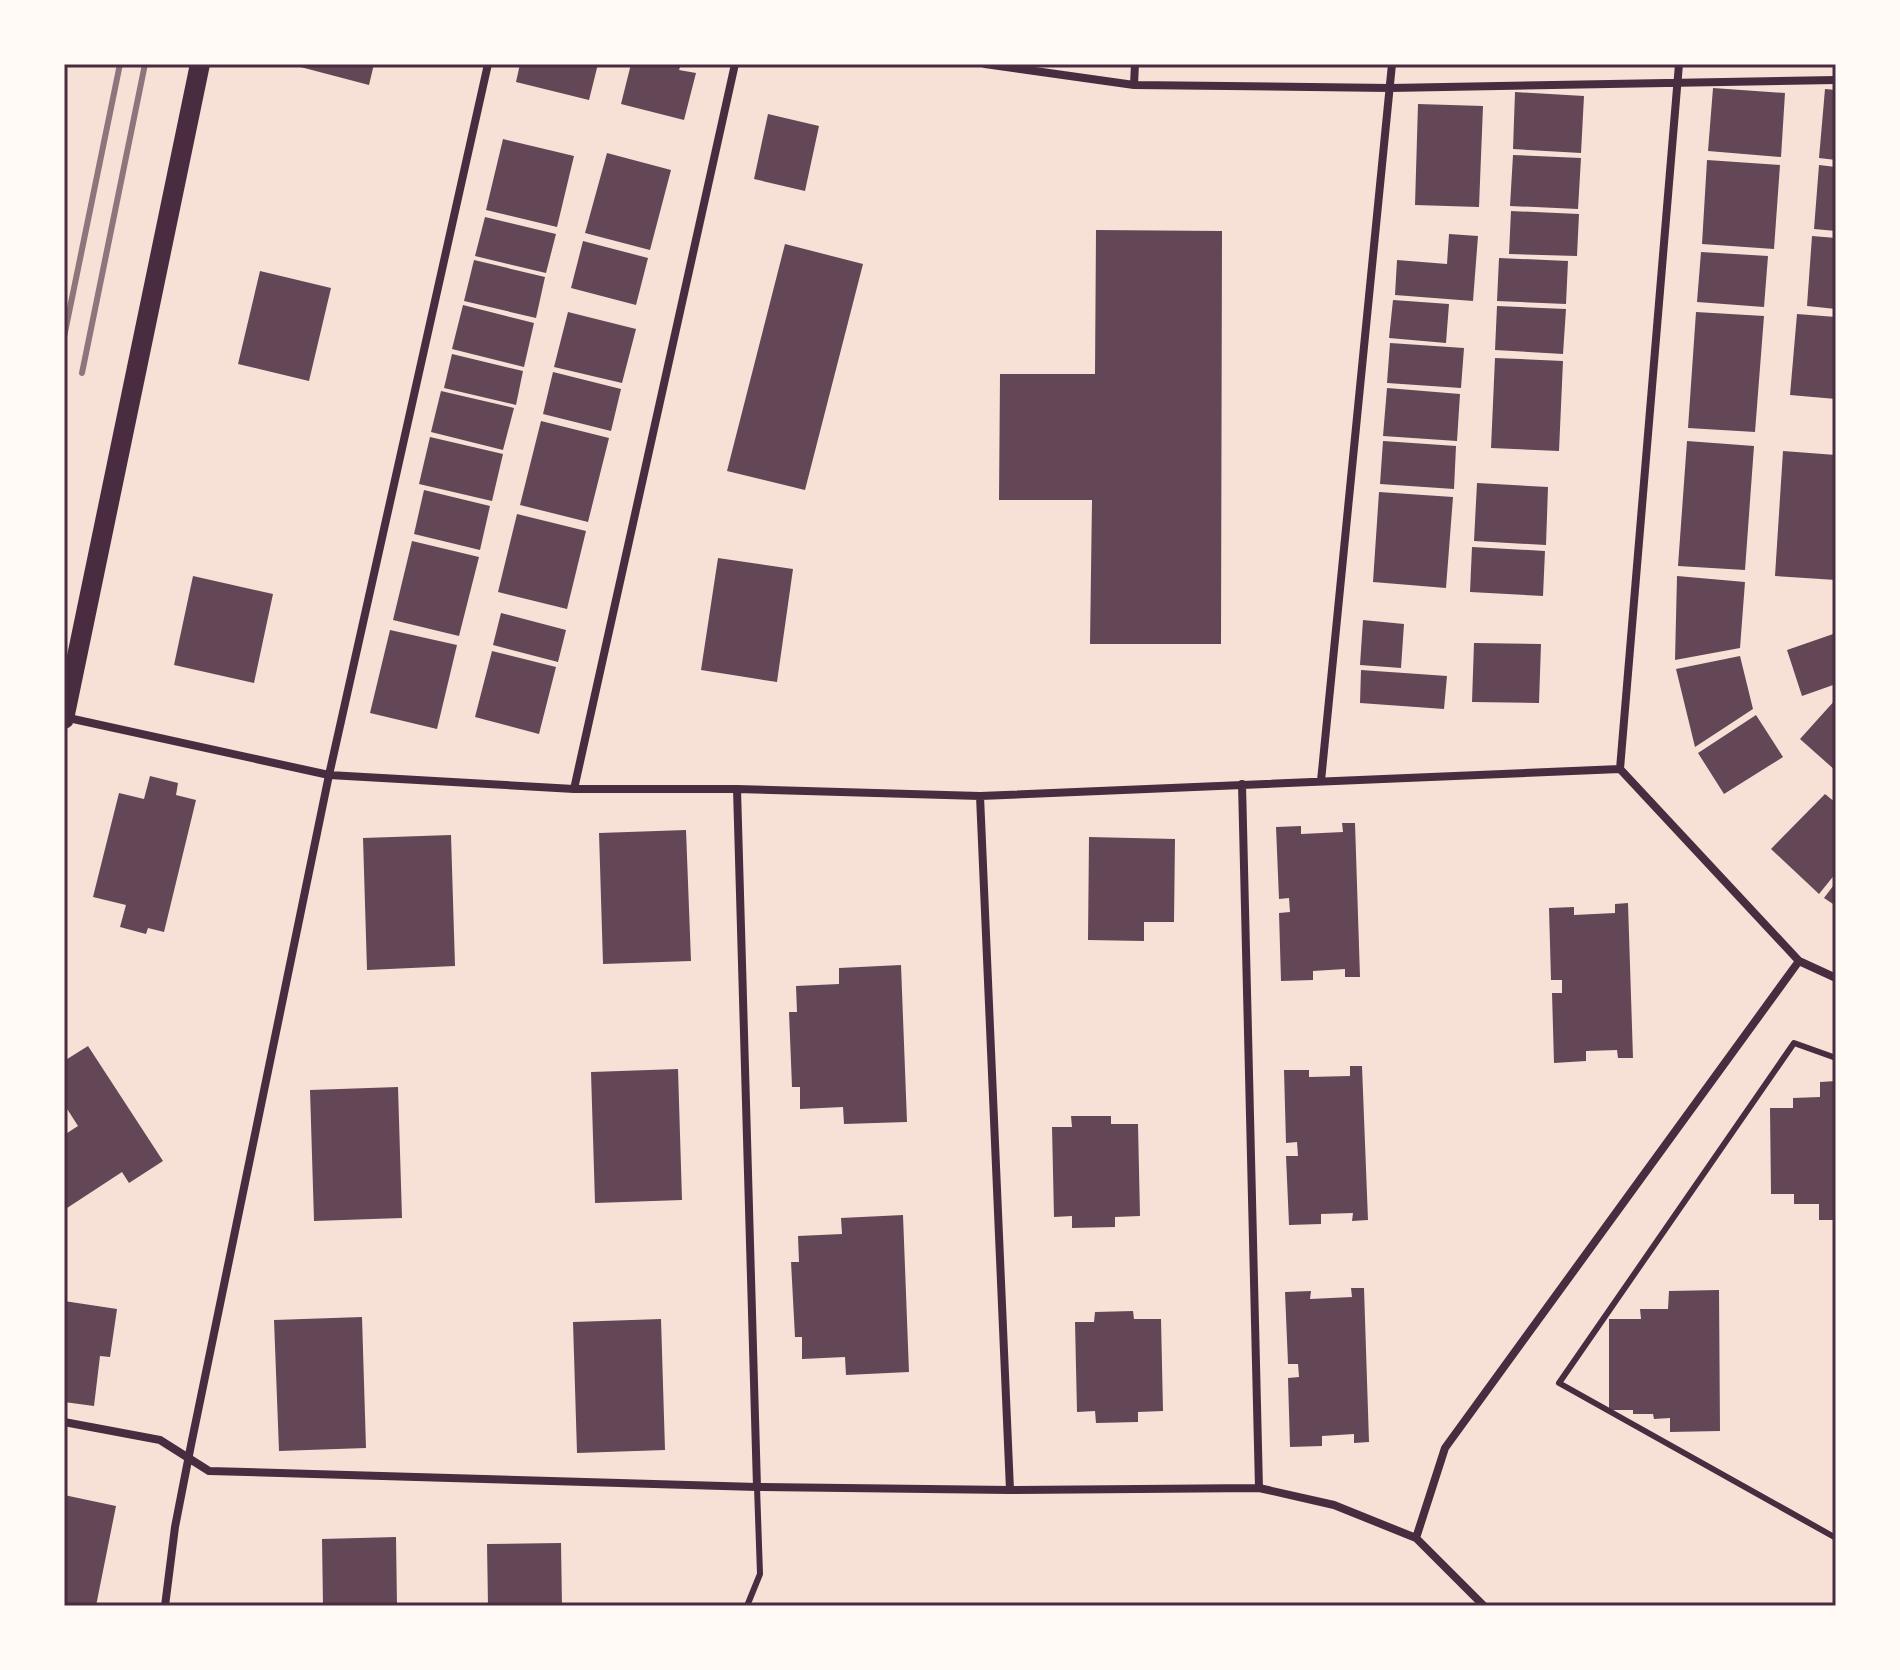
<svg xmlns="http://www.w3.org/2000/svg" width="1900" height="1670" viewBox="0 0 1900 1670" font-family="'Space Grotesk',sans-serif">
  <rect width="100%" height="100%" fill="#f7e1d7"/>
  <!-- building -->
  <path fill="#644757" d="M 289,64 L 374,64 L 369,85 Z
    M 520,64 L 598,64 L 589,100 L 516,82 Z
    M 631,64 L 681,64 L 679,70 L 696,73 L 684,120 L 621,104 Z
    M 1713,88 L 1785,93 L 1781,157 L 1708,151 Z
    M 1825,89 L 1836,90 L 1836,160 L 1819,158 Z
    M 1515,92 L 1584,96 L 1581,153 L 1513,149 Z
    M 1418,104 L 1483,106 L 1479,207 L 1415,205 Z
    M 768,114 L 819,126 L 805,191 L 754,179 Z
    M 503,139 L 574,156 L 557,227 L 486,210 Z
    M 607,153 L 671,170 L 650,250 L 585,233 Z
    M 1513,155 L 1581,158 L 1578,209 L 1510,206 Z
    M 1707,160 L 1780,165 L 1774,249 L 1702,244 Z
    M 1819,165 L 1836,167 L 1836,231 L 1814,229 Z
    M 1511,211 L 1579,214 L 1577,256 L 1509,254 Z
    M 485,217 L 556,234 L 546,273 L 475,256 Z
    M 1096,230 L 1222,231 L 1221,644 L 1090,644 L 1092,500 L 999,500 L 1000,374 L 1095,374 Z
    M 1449,234 L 1478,236 L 1473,301 L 1395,295 L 1397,260 L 1447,264 Z
    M 1812,236 L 1836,238 L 1836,309 L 1807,306 Z
    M 583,241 L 648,258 L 636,305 L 571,288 Z
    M 785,244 L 863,264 L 805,490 L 727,471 Z
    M 1701,252 L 1768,256 L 1764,307 L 1697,302 Z
    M 1499,258 L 1568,261 L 1566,304 L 1497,301 Z
    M 474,260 L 545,277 L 536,318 L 464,301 Z
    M 260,271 L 331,288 L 309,381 L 238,364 Z
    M 1393,300 L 1449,304 L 1446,343 L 1389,338 Z
    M 463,305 L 534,323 L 524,367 L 452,349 Z
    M 1497,306 L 1566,309 L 1563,354 L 1495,350 Z
    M 568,312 L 636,329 L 622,383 L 554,367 Z
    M 1696,312 L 1764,316 L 1755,432 L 1688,428 Z
    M 1797,314 L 1836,317 L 1836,399 L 1790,395 Z
    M 1390,343 L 1464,348 L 1461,388 L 1387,383 Z
    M 452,354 L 523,371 L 516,405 L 444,388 Z
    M 1495,358 L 1563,361 L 1559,451 L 1491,448 Z
    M 553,372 L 621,389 L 611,431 L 543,414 Z
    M 1387,388 L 1460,394 L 1457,441 L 1383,436 Z
    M 441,391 L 514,408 L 503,450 L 431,432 Z
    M 541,421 L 609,438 L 588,522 L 520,505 Z
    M 430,437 L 503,454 L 492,501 L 419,484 Z
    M 1383,441 L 1456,446 L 1454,489 L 1380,484 Z
    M 1687,441 L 1754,446 L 1745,570 L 1678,566 Z
    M 1783,451 L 1836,455 L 1836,580 L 1775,576 Z
    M 1477,483 L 1548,487 L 1546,545 L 1474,541 Z
    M 424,490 L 490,506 L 480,550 L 414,534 Z
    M 1379,492 L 1453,497 L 1446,588 L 1373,582 Z
    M 517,514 L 586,531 L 567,609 L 498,592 Z
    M 412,541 L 479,557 L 459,636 L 393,620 Z
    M 1472,547 L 1545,551 L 1543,596 L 1470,592 Z
    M 718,558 L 793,569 L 777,682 L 701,670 Z
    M 193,576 L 273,594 L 254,683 L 174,665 Z
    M 1677,576 L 1745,582 L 1740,648 L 1675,660 Z
    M 501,613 L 566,630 L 558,662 L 493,645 Z
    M 1363,620 L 1404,624 L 1401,668 L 1360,665 Z
    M 390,630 L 457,645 L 437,729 L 370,713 Z
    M 1836,633 L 1836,684 L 1802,696 L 1787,650 Z
    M 1474,643 L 1541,644 L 1539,703 L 1472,702 Z
    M 492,651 L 556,667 L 539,734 L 475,717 Z
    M 1740,656 L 1753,709 L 1695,747 L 1676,669 Z
    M 1361,670 L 1447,676 L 1444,709 L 1360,703 Z
    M 1836,699 L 1836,771 L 1800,739 Z
    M 1756,715 L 1783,757 L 1724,794 L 1698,753 Z
    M 150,776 L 178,783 L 176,795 L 196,800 L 164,932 L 148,928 L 146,934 L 120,927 L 126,905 L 93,897 L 119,793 L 144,799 Z
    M 1825,794 L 1836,803 L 1836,873 L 1819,894 L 1771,849 Z
    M 1342,823 L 1355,823 L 1360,977 L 1345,977 L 1345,969 L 1313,971 L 1313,980 L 1281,981 L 1279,913 L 1290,912 L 1289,898 L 1279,899 L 1276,827 L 1301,826 L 1301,834 L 1343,832 Z
    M 686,830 L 691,961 L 603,964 L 599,833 Z
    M 451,835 L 455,966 L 367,970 L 363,838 Z
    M 1089,837 L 1175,839 L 1174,922 L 1144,922 L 1144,941 L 1088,940 Z
    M 1836,882 L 1836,906 L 1824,898 Z
    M 1628,903 L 1633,1058 L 1618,1058 L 1617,1050 L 1586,1051 L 1586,1061 L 1554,1063 L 1552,993 L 1562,993 L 1562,980 L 1551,980 L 1549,908 L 1574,907 L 1574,915 L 1615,913 L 1615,904 Z
    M 901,965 L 907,1122 L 844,1124 L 843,1107 L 800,1109 L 800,1087 L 792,1087 L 789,1012 L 797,1012 L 796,986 L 839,984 L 839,968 Z
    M 88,1046 L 163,1161 L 129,1183 L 122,1172 L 64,1210 L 64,1135 L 78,1126 L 64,1104 L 64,1061 Z
    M 1350,1066 L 1362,1066 L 1368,1220 L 1352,1221 L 1353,1213 L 1321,1214 L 1321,1224 L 1289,1225 L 1286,1156 L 1298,1156 L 1297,1142 L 1286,1143 L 1284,1070 L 1309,1070 L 1309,1077 L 1350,1076 Z
    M 678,1069 L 682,1200 L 595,1203 L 591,1072 Z
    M 1836,1081 L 1836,1220 L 1819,1220 L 1819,1204 L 1794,1204 L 1794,1194 L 1771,1194 L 1770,1108 L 1793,1108 L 1793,1098 L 1820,1097 L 1820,1082 Z
    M 398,1087 L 402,1218 L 314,1221 L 310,1090 Z
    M 1071,1116 L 1111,1116 L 1111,1124 L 1138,1124 L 1140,1216 L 1115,1217 L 1115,1227 L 1072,1228 L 1072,1216 L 1054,1217 L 1052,1127 L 1072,1127 Z
    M 903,1215 L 909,1372 L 846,1375 L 845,1357 L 802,1359 L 802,1337 L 795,1337 L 791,1262 L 799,1262 L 798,1236 L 842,1234 L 841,1218 Z
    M 1351,1288 L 1364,1288 L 1369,1442 L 1354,1443 L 1354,1434 L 1322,1436 L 1322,1446 L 1290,1447 L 1288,1378 L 1299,1377 L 1298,1364 L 1288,1364 L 1285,1292 L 1311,1291 L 1310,1299 L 1352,1297 Z
    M 1719,1290 L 1720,1431 L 1670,1432 L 1670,1418 L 1654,1419 L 1653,1414 L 1633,1414 L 1633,1410 L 1609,1410 L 1609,1319 L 1641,1319 L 1640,1309 L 1668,1309 L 1669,1291 Z
    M 64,1301 L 117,1309 L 110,1357 L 100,1356 L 94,1406 L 64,1402 Z
    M 1133,1311 L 1134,1319 L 1161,1319 L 1163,1411 L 1138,1412 L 1138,1422 L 1096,1423 L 1095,1411 L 1077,1412 L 1075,1322 L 1094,1322 L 1095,1312 Z
    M 362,1317 L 366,1448 L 279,1451 L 274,1320 Z
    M 661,1319 L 665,1450 L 577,1453 L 573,1322 Z
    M 64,1495 L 116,1506 L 96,1606 L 64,1606 Z
    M 396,1537 L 397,1606 L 323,1606 L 322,1539 Z
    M 561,1543 L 562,1606 L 488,1606 L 487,1544 Z"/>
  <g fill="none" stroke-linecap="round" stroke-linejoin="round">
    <!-- service -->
    <path stroke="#4a2c40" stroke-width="6" d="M 1836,1058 L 1794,1043 L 1559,1383 L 1836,1538
      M 747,1606 L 760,1574 L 757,1487"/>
    <!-- minor -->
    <path stroke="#4a2c40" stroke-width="8" d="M 985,64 L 1134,85 L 1390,88 L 1836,80
      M 1134,85 L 1135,64
      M 64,717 L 329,775 L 574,789 L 737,789 L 980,796 L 1620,769 L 1799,961 L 1836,978
      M 1620,769 L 1679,64
      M 1321,781 L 1392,64
      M 1242,784 L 1259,1488
      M 574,789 L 735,64
      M 737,789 L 757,1487
      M 980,796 L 1010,1490
      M 64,1422 L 160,1440 L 209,1471 L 757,1487 L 1010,1490 L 1259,1488 L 1334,1505 L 1416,1538 L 1484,1606
      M 1416,1538 L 1445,1448 L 1799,961
      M 165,1606 L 175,1527 L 191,1445 L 329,775 L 488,64"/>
    <!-- primary -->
    <path stroke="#4a2c40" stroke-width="20" d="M 64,719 L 200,64"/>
    <!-- rail -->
    <path stroke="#8f747c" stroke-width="6" d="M 64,337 L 120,64
      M 82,373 L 145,64"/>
  </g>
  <!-- border -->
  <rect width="1900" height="1670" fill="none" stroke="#fffaf5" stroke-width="132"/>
  <rect x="66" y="66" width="1768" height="1538" fill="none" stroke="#4a2c40" stroke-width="3"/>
</svg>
